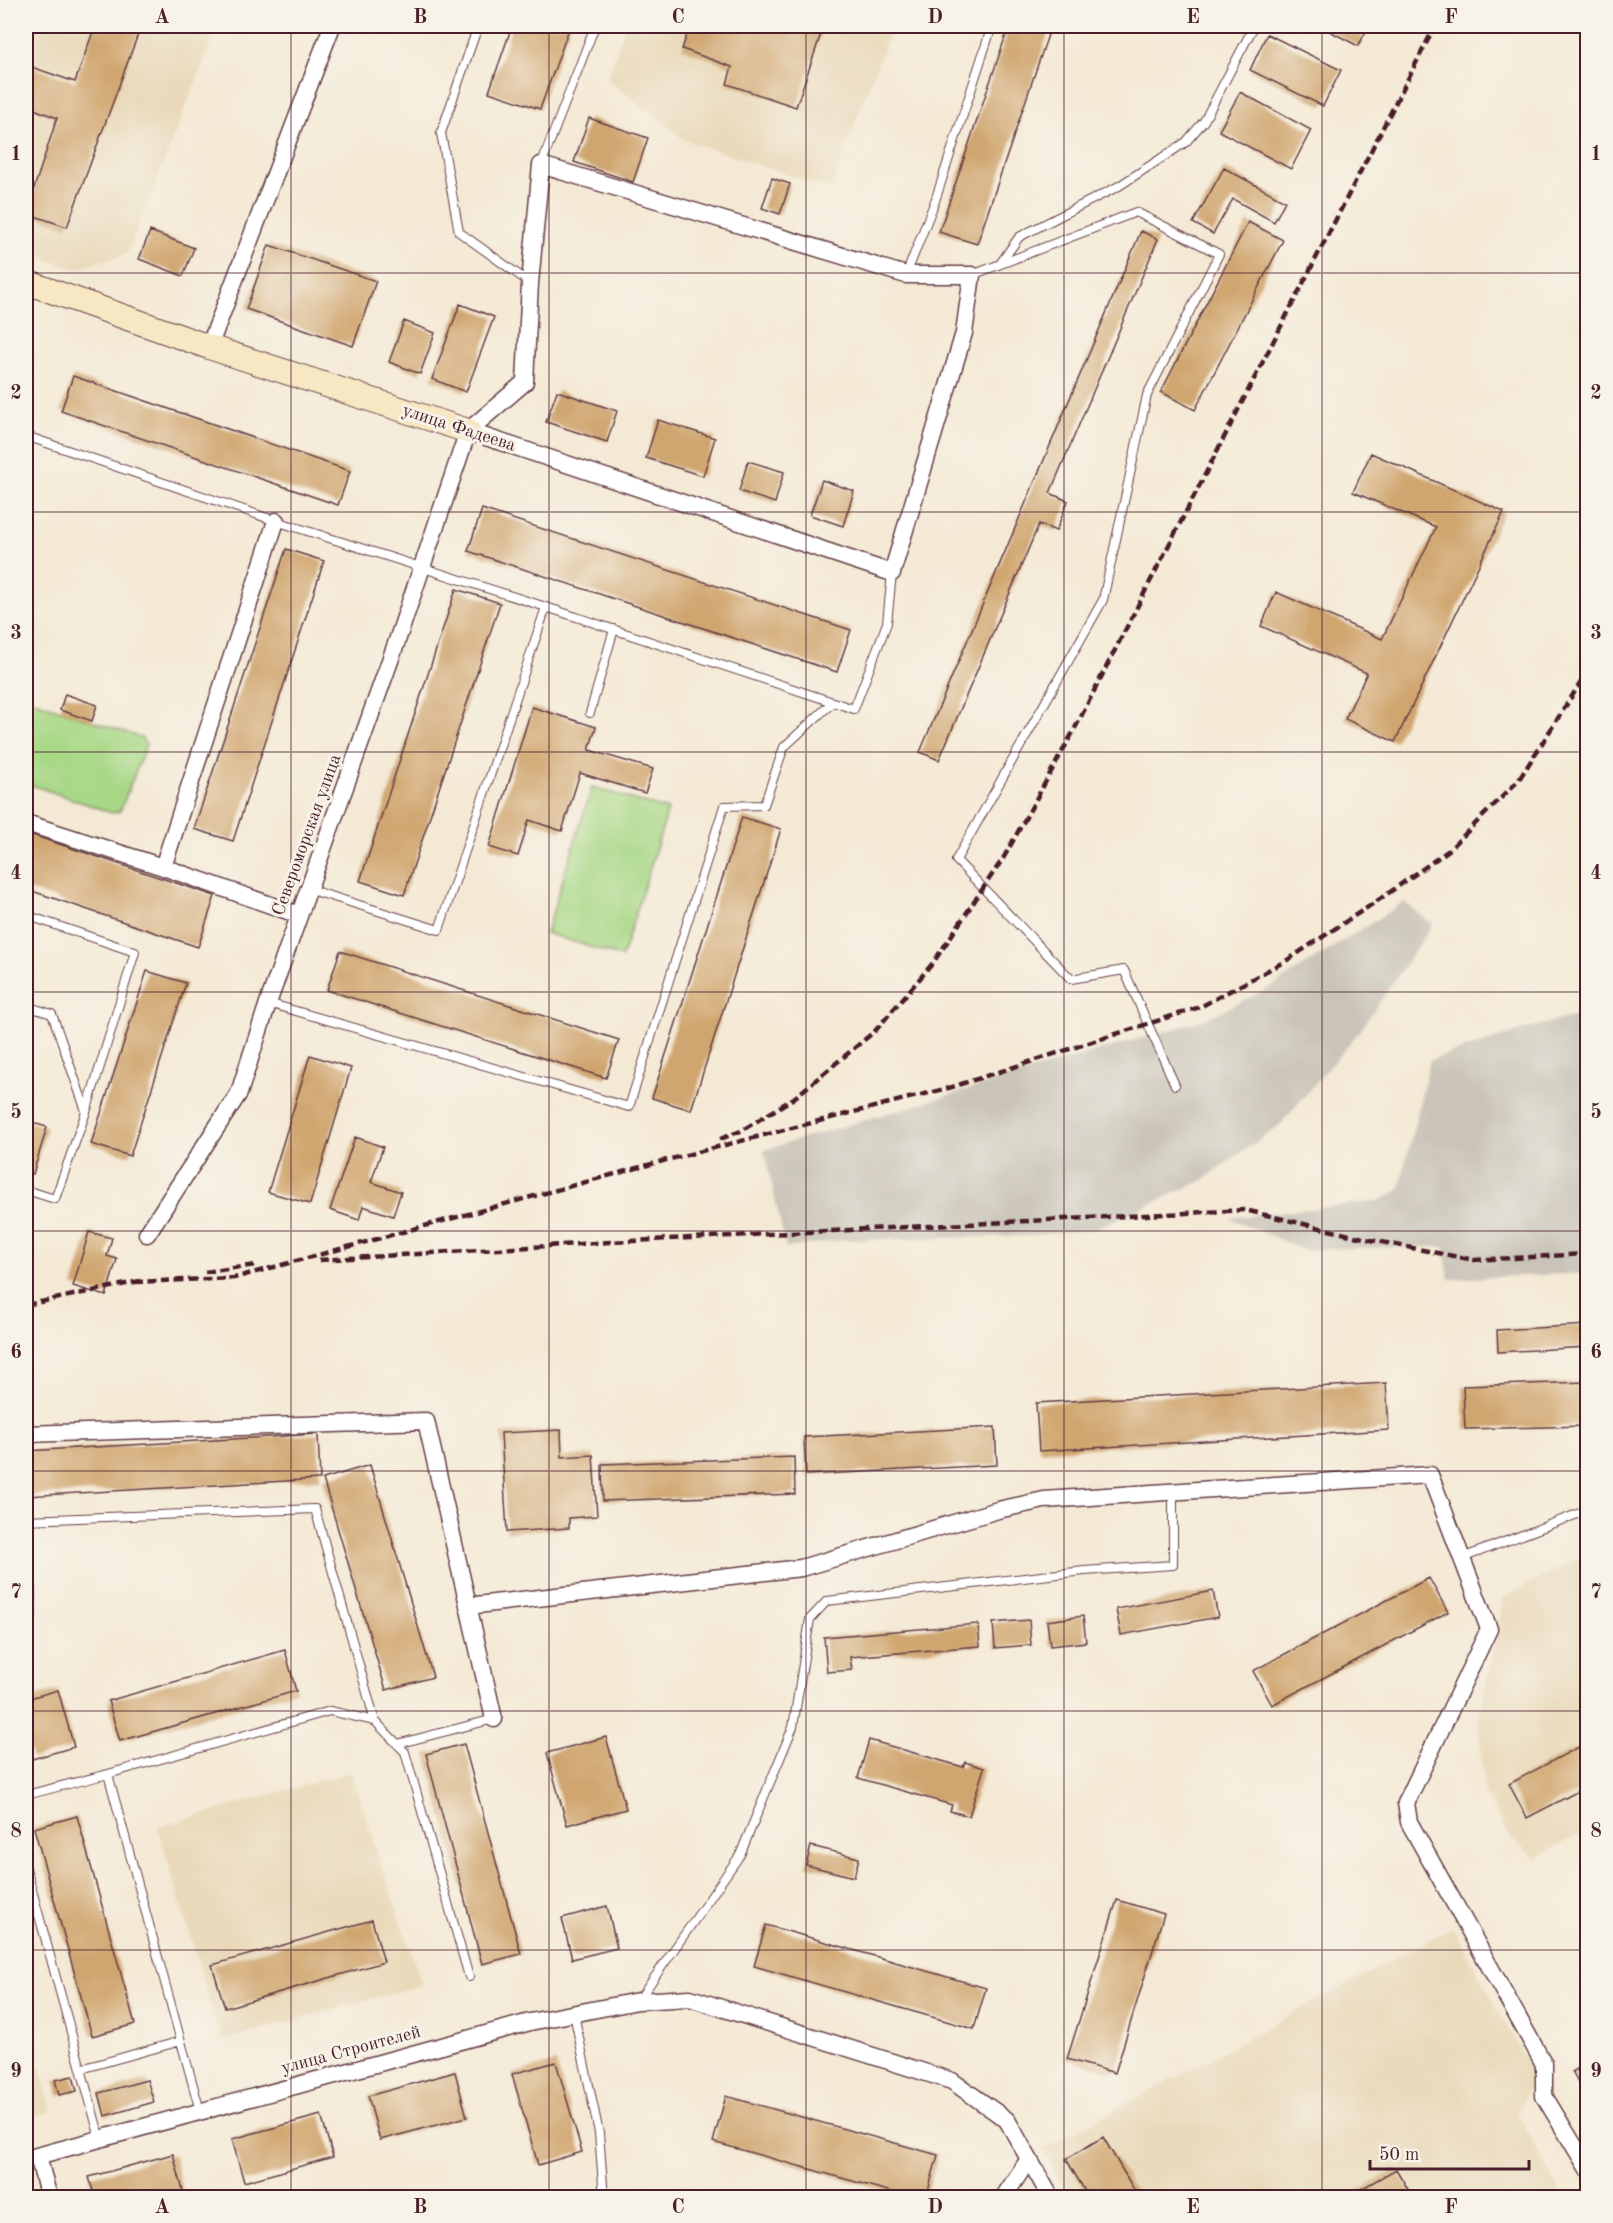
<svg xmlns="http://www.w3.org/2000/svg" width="1613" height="2223" viewBox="0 0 1613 2223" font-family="'Old Standard TT',serif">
  <rect width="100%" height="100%" fill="#f7f3e8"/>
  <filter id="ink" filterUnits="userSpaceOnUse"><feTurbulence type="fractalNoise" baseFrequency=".0167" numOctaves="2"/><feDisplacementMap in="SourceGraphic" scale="12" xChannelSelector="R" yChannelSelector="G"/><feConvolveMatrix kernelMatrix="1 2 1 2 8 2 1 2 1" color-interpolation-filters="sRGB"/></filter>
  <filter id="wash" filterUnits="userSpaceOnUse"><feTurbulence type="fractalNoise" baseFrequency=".008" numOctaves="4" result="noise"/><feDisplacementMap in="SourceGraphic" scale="24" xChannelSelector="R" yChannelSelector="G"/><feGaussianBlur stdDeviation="1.35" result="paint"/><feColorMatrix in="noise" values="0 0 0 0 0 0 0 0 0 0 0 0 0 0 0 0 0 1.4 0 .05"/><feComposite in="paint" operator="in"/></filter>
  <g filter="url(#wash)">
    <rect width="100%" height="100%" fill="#f4e9d5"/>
    <!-- built -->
    <path fill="#e9d9ba" d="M 26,26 L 218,26 L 127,254 L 75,269 L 26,252 Z
      M 625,26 L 892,26 L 830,189 L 685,140 L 607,79 Z
      M 1587,1554 L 1587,1830 L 1535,1859 L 1508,1834 L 1485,1794 L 1478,1722 L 1504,1597 Z
      M 351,1772 L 422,1985 L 221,2041 L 158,1827 Z
      M 1453,1927 L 1535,2077 L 1517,2113 L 1563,2197 L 1070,2197 L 1043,2149 Z
      M 26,2018 L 52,2111 L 26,2118 Z
      M 679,2185 L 716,2197 L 675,2197 Z"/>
    <!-- industrial -->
    <path fill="#c9c3b8" d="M 1404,902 L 1433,924 L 1359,1032 L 1280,1125 L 1201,1181 L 1095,1229 L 1024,1236 L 845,1240 L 786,1248 L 764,1150 L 1203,1020 L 1266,990 Z
      M 1587,1013 L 1587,1273 L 1449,1279 L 1444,1247 L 1389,1247 L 1303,1250 L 1230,1218 L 1379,1201 L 1399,1190 L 1430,1060 L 1532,1027 Z"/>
    <!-- green -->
    <path fill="#a8d886" stroke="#797c58" stroke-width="1.5" d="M 26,698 L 142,738 L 146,745 L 120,811 L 112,813 L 26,783 Z
      M 592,787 L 668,810 L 622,957 L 546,933 Z"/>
    <g id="blocks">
      <!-- building -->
      <path fill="#d0a66f" d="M 95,26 L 141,26 L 67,227 L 26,213 L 57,118 L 26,106 L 26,65 L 75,82 Z
        M 512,26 L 570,26 L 540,109 L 489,92 Z
        M 690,26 L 816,26 L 823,28 L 796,107 L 727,84 L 732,67 L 682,49 Z
        M 1009,26 L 1051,26 L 977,244 L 939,232 Z
        M 1320,26 L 1369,26 L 1358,46 Z
        M 1267,34 L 1341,70 L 1323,106 L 1250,70 Z
        M 1240,92 L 1311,130 L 1291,169 L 1219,131 Z
        M 589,118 L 648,138 L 633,182 L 574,162 Z
        M 1224,168 L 1285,201 L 1274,222 L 1233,199 L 1213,234 L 1193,223 Z
        M 772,178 L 790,184 L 780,214 L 762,208 Z
        M 1248,222 L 1283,240 L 1195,410 L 1161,392 Z
        M 150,231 L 194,248 L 183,276 L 139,259 Z
        M 1141,231 L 1158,239 L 1050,493 L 1068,501 L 1056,531 L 1039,524 L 939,760 L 920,752 Z
        M 269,245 L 376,281 L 353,346 L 246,309 Z
        M 460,304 L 494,317 L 466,392 L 432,379 Z
        M 404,321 L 435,333 L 420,374 L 389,362 Z
        M 73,376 L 350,471 L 338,505 L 61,411 Z
        M 557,391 L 617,411 L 607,442 L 546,422 Z
        M 658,420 L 715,438 L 703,476 L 646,458 Z
        M 1371,453 L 1504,512 L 1395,742 L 1345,719 L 1367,673 L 1261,626 L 1276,592 L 1382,639 L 1436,527 L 1353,492 Z
        M 748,461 L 784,472 L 775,503 L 739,491 Z
        M 822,480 L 854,491 L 843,526 L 810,515 Z
        M 482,509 L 851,630 L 837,672 L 468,551 Z
        M 286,549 L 324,561 L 233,841 L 194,829 Z
        M 456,589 L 500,603 L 404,895 L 360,881 Z
        M 65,694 L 97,705 L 92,721 L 60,710 Z
        M 532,707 L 596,727 L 589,750 L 653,769 L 645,793 L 580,773 L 562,831 L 529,820 L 518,856 L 489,847 Z
        M 742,817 L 781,829 L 691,1110 L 652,1098 Z
        M 26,833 L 215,896 L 198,947 L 26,889 Z
        M 340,951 L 619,1040 L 606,1078 L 327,990 Z
        M 147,971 L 186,983 L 130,1156 L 91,1144 Z
        M 310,1055 L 351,1068 L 310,1204 L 268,1192 Z
        M 26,1121 L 47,1127 L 33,1174 L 26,1172 Z
        M 355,1137 L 383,1147 L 371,1182 L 401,1192 L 393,1216 L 363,1206 L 359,1220 L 330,1210 Z
        M 89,1232 L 112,1238 L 107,1256 L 117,1259 L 106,1296 L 73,1286 Z
        M 1588,1325 L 1588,1347 L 1498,1352 L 1497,1330 Z
        M 1588,1382 L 1588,1426 L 1465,1429 L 1463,1386 Z
        M 1386,1383 L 1389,1430 L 1039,1451 L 1036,1403 Z
        M 995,1427 L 997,1465 L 806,1475 L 804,1437 Z
        M 561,1430 L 562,1457 L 593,1455 L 597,1516 L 569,1518 L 569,1528 L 507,1532 L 501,1433 Z
        M 318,1434 L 320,1479 L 26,1496 L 26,1451 Z
        M 794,1457 L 795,1494 L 603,1501 L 602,1464 Z
        M 370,1465 L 433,1677 L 386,1690 L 323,1479 Z
        M 26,1572 L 34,1572 L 36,1614 L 26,1615 Z
        M 1429,1578 L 1448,1612 L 1272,1705 L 1253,1671 Z
        M 1213,1591 L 1218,1617 L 1121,1635 L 1116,1609 Z
        M 1083,1616 L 1086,1642 L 1050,1646 L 1047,1621 Z
        M 1029,1620 L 1031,1645 L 995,1648 L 993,1623 Z
        M 978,1624 L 980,1646 L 850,1657 L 852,1670 L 827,1672 L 824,1637 Z
        M 285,1650 L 296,1691 L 120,1741 L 108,1701 Z
        M 58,1690 L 74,1747 L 32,1759 L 26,1737 L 26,1699 Z
        M 606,1737 L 626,1809 L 567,1825 L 547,1753 Z
        M 869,1740 L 963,1767 L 965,1762 L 984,1768 L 969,1816 L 950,1811 L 952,1805 L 858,1778 Z
        M 1588,1742 L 1588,1786 L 1527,1818 L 1509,1784 Z
        M 464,1744 L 521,1954 L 482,1964 L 426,1754 Z
        M 77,1816 L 135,2024 L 92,2036 L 34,1828 Z
        M 811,1846 L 859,1858 L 854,1877 L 806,1865 Z
        M 1117,1900 L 1164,1914 L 1115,2073 L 1067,2059 Z
        M 607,1906 L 617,1948 L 572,1959 L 562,1918 Z
        M 372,1920 L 384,1962 L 225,2008 L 212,1965 Z
        M 766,1925 L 986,1988 L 974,2029 L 754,1966 Z
        M 556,2062 L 582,2152 L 538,2165 L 512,2074 Z
        M 1588,2063 L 1588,2101 L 1572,2072 Z
        M 455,2072 L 467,2117 L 380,2140 L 368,2096 Z
        M 73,2076 L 77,2091 L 59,2095 L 55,2080 Z
        M 147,2080 L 154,2102 L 105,2116 L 99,2093 Z
        M 726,2096 L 938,2155 L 926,2198 L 913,2198 L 713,2142 Z
        M 321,2115 L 333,2157 L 244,2182 L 232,2139 Z
        M 1103,2137 L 1139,2198 L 1089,2198 L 1066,2159 Z
        M 173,2154 L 185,2198 L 95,2198 L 89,2177 Z
        M 1396,2169 L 1413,2198 L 1356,2198 L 1354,2193 Z"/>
    </g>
  </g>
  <g filter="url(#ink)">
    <use href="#blocks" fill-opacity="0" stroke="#643d44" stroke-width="1.5"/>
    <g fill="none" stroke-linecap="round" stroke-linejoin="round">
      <defs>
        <path id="lane" d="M 478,26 L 441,133 L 459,232 L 530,283
          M 541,165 L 595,26
          M 1000,264 L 1019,237 L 1119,186 L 1186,142 L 1204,121 L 1254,26
          M 906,275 L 935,201 L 992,26
          M 972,275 L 1136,212 L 1219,254 L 1147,395 L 1103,600 L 956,860 L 1071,979 L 1124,970 L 1175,1085
          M 26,436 L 276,521 L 546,607 L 854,709 L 887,623 L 892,573
          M 590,713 L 614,629
          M 308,889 L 439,930 L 546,607
          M 26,915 L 135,952 L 86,1112 L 55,1199 L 26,1190
          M 268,1003 L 629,1107 L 724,806 L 764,805 L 784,747 L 833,702
          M 26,1006 L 52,1014 L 86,1111
          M 26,1520 L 315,1509 L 375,1721 L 330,1711 L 108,1774 L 200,2111
          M 1462,1558 L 1588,1510
          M 375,1721 L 405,1752 L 469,1977
          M 397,1744 L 494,1719
          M 26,1795 L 108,1774
          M 26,1868 L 100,2138
          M 638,2001 L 740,1855 L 793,1727 L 810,1619 L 827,1601 L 1084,1571 L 1173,1565 L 1173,1492
          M 574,2014 L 599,2133 L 604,2198
          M 81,2069 L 181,2041"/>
        <path id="street" d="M 541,165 L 906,275 L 972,275 L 964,333 L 892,573 L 468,431 L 525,382 L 530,283 Z
          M 209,347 L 332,26
          M 26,823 L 163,867 L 299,915
          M 163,867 L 276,521
          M 147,1234 L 239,1093 L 268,1003 L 397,641 L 468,431
          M 26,1434 L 426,1421 L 494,1719
          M 468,1606 L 801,1568 L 998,1510 L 1044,1500 L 1430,1475 L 1489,1629 L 1406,1803 L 1409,1822 L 1544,2064 L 1544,2096 L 1588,2169
          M 38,2156 L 49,2198
          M 26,2159 L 530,2022 L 638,2001 L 690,1998 L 952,2081 L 1007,2120 L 1051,2198
          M 1003,2198 L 1029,2159"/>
        <path id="secondary" d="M 26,282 L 209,347 L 468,431"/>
      </defs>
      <!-- lane casing -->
      <use href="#lane" stroke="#643d44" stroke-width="10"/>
      <!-- street casing -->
      <use href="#street" stroke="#643d44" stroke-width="19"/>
      <!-- secondary casing -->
      <use href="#secondary" stroke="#643d44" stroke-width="26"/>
      <!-- lane -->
      <use href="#lane" stroke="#fff" stroke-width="8"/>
      <!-- street -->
      <use href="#street" stroke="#fff" stroke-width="16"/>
      <!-- secondary -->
      <use href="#secondary" stroke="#f7e8c3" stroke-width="24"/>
      <!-- rail -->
      <path stroke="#4a1f2b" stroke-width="4.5" stroke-dasharray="9 4.5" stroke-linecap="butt" d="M 720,1139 L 741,1131 L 794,1098 L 875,1031 L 933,963 L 1004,857 L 1072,734 L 1435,26
        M 319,1260 L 611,1242 L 1245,1210 L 1371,1240 L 1474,1260 L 1588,1254
        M 205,1272 L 256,1265
        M 134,1282 L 234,1278 L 659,1162 L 952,1087 L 1200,1007 L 1289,959 L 1383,897 L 1449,850 L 1518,781 L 1588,671
        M 26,1305 L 140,1281"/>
    </g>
  </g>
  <!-- grid -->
  <path fill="none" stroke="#4a1f2b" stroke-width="1.5" stroke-opacity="0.55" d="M 291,26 L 291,2198M 549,26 L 549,2198M 806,26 L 806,2198M 1064,26 L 1064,2198M 1322,26 L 1322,2198M 26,273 L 1588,273M 26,512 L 1588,512M 26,752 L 1588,752M 26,992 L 1588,992M 26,1231 L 1588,1231M 26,1471 L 1588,1471M 26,1711 L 1588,1711M 26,1950 L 1588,1950"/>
  <g text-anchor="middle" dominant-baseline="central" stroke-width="6" stroke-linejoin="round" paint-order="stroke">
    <!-- street labels -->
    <g font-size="18" fill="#4a1f2b" stroke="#f7f3e8">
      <text transform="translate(459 428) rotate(18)">улица Фадеева</text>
      <text transform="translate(307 835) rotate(-70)">Североморская улица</text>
      <text transform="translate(351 2050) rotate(-15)">улица Строителей</text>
    </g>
  </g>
  <!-- margin -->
  <rect width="1613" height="2223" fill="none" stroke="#f7f3e8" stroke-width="66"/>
  <!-- scale -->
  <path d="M1370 2160v9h159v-9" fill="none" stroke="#4a1f2b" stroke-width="3"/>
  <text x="1379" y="2160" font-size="18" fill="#4a1f2b" stroke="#f7f3e8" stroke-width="4.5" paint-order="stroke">50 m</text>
  <rect x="33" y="33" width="1547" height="2157" fill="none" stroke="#4a1f2b" stroke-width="2"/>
  <g font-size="20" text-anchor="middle" font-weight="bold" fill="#4a1f2b">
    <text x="162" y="23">A</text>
    <text x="420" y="23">B</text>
    <text x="678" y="23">C</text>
    <text x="935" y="23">D</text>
    <text x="1193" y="23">E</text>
    <text x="1451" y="23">F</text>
    <text x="16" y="160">1</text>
    <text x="1596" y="160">1</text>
    <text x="16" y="399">2</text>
    <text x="1596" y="399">2</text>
    <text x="16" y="639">3</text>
    <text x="1596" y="639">3</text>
    <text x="16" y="879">4</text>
    <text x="1596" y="879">4</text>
    <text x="16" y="1118">5</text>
    <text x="1596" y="1118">5</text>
    <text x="16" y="1358">6</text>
    <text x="1596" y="1358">6</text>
    <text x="16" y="1598">7</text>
    <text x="1596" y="1598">7</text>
    <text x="16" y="1837">8</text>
    <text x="1596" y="1837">8</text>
    <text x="16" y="2077">9</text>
    <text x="1596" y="2077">9</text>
    <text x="162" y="2213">A</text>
    <text x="420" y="2213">B</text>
    <text x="678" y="2213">C</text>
    <text x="935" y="2213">D</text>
    <text x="1193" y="2213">E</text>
    <text x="1451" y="2213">F</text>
  </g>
</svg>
